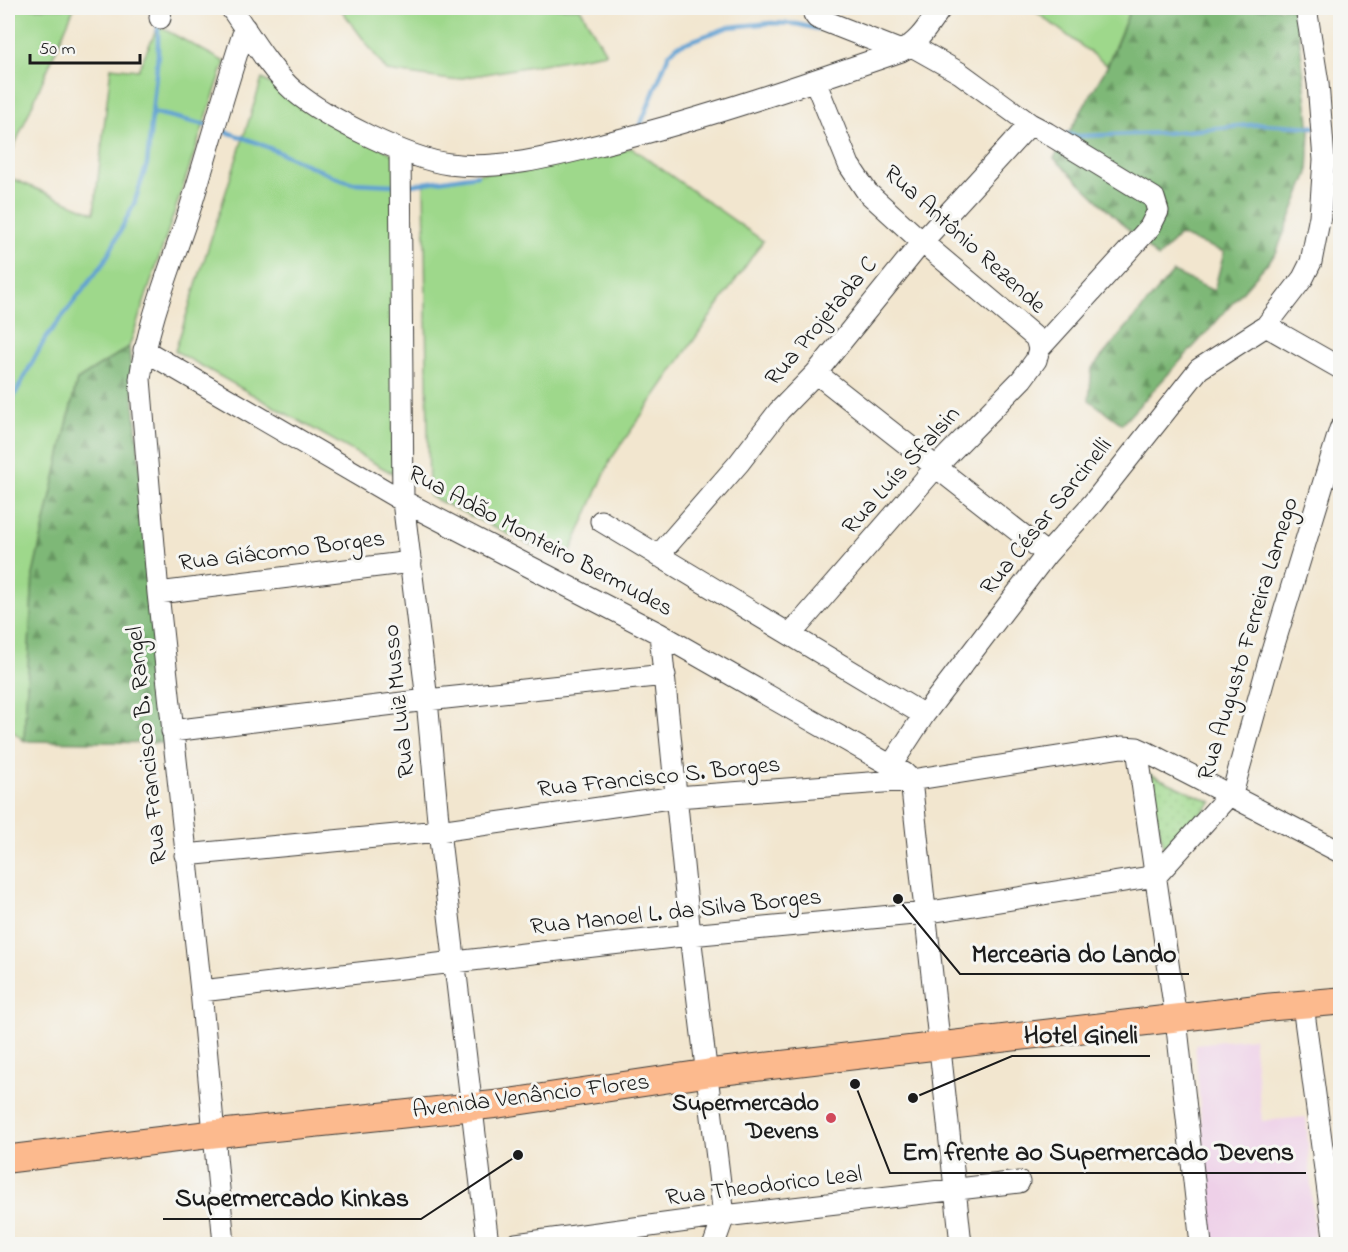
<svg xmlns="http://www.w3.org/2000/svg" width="1348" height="1252" viewBox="0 0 1348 1252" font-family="'Indie Flower',sans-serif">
  <defs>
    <pattern id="forest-firs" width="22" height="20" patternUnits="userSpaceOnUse" patternTransform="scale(1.5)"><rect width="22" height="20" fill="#7eb877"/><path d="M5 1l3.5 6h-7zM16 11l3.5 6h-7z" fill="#669561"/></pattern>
    <pattern id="park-dots" width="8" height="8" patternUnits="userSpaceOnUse" patternTransform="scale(1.5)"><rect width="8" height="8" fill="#9ed88b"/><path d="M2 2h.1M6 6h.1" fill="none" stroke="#88b977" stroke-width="1.8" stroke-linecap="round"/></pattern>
  </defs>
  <rect width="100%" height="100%" fill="#f6f6f2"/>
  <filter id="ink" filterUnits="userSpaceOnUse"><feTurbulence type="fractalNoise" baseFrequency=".0167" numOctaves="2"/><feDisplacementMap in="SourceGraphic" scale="12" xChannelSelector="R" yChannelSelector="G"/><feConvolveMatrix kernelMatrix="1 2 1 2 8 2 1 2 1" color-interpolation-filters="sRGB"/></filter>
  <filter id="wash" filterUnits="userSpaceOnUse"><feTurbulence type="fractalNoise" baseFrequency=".008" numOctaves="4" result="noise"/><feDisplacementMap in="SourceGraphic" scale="24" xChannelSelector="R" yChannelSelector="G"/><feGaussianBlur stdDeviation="1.35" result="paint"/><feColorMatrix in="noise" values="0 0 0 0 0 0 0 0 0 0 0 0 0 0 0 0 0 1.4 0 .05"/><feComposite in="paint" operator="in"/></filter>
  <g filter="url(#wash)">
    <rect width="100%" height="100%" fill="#f2e6cf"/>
    <!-- built -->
    <path fill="#eed0e8" d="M 1253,1038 L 1262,1121 L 1306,1117 L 1315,1244 L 1211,1244 L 1195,1044 Z"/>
    <!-- grass -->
    <path fill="#9ed88b" stroke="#5d7a54" stroke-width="1.5" d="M 8,8 L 74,8 L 8,161 Z
      M 340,8 L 580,8 L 606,53 L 451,80 L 387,71 Z
      M 1031,8 L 1131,8 L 1107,65 Z
      M 158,26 L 225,62 L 129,347 L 77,380 L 33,575 L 24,741 L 8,727 L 8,177 L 94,213 L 111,67 L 138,70 Z
      M 262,79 L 396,156 L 404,480 L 175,351 Z
      M 632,148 L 763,241 L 611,459 L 566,562 L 429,496 L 424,183 Z"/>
    <!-- forest -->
    <path fill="url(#forest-firs)" stroke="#4d6a4a" stroke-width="1.5" d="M 1131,8 L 1296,8 L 1310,131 L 1308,173 L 1276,253 L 1209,330 L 1122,424 L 1089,400 L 1092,368 L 1173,272 L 1214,291 L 1224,252 L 1179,235 L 1158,258 L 1054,158 L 1108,65 Z
      M 129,347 L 165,743 L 24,741 L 33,575 L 77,380 Z"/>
    <!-- park -->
    <path fill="url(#park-dots)" stroke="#5d7a54" stroke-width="1.5" d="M 1145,772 L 1212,802 L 1165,851 Z"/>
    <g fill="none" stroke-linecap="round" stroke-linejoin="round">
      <!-- stream -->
      <path stroke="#5fa0d2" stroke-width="4.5" d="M 152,112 L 210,126
        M 640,126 L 669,54 L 677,46 L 729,27 L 771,23 L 796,24 L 818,29
        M 221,130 L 258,143 L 342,180 L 353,183 L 394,185
        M 1066,134 L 1078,136 L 1165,133 L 1261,124 L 1314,127
        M 405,186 L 477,175
        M 8,407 L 45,339 L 105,261 L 134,204 L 147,164 L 158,54 L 158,22"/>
    </g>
  </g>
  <g filter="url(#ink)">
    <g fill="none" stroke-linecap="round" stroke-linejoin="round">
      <defs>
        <path id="minor" d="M 231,8 C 249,34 270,70 294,91 C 326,118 409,159 449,164 C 503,171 559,155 611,142 C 709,117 805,84 901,51 C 920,42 929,24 941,8
          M 814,8 L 814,14 L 817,18 L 901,51
          M 160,18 L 161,8
          M 912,46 L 960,73 L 1030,124 L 1047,133 L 1154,198 L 1158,211 L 1150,227 L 1039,349
          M 400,151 L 403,501 L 427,700 L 439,831 L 488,1244
          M 1266,326 L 1340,368
          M 144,350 L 403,501 L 660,634 L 904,773 L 911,780 L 961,1244
          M 816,373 L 1047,554
          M 601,521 L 924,715
          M 658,556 L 739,463 L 779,411 L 816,373 L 922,242 L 1030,124
          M 158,593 L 411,562
          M 660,634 L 690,935 L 724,1216 L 714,1244
          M 791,634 L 935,468 L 1022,379 L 1036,360 L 1039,349 L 1036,338 L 922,242 L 867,192 L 849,165 L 815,81
          M 172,731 L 427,700 L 665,675
          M 1137,748 L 1176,1019 L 1201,1244
          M 892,764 L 924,715 L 1047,554 L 1093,503 L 1199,369 L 1266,326 L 1303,278 L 1311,262 L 1320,216 L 1324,160 L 1318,83 L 1306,8
          M 185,855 L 439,831 L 676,797 L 911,780 L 1122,747 L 1137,748 L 1146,752 L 1340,852
          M 1156,876 L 1230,794 L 1234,787 L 1269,661 L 1340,429
          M 201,991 L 690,935 L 924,913 L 1156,876
          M 1303,1005 L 1335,1244
          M 224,1244 L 201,991 L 158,593 L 140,379 C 148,321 171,267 189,212 C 208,151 225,89 245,28
          M 516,1244 L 724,1216 L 1019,1182"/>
        <path id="major" d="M 8,1159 L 213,1134 L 499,1104 L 708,1073 L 1270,1007 L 1340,1001"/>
      </defs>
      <!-- minor casing -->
      <use href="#minor" stroke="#3c3a37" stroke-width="23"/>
      <!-- major casing -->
      <use href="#major" stroke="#3c3a37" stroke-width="29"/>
      <!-- minor -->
      <use href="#minor" stroke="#fff" stroke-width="21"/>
      <!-- major -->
      <use href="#major" stroke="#fcba8e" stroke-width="27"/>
    </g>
  </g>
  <!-- markers -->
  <circle fill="#d1495b" stroke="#f6f6f2" stroke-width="2" cx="831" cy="1118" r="6"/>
  <g text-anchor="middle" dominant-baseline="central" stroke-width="6" stroke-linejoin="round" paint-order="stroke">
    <!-- street labels -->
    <g font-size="24" fill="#1c1c1c" stroke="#f6f6f2">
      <text transform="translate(964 240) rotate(42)">Rua Antônio Rezende</text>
      <text transform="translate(822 322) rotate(-50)">Rua Projetada C</text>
      <text transform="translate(902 471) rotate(-48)">Rua Luís Sfalsin</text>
      <text transform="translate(1047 517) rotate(-51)">Rua César Sarcinelli</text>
      <text transform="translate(540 542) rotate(28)">Rua Adão Monteiro Bermudes</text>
      <text transform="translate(282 552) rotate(-7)">Rua Giácomo Borges</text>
      <text transform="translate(1249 639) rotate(-73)">Rua Augusto Ferreira Lamego</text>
      <text transform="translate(400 701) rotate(-96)">Rua Luiz Musso</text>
      <text transform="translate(148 745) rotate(-96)">Rua Francisco B. Rangel</text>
      <text transform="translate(659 778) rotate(-6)">Rua Francisco S. Borges</text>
      <text transform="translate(676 913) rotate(-6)">Rua Manoel L. da Silva Borges</text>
      <text transform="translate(531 1097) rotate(-7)">Avenida Venâncio Flores</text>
      <text transform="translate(764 1187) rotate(-7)">Rua Theodorico Leal</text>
    </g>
    <!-- poi labels -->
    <g font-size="24" font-weight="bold" fill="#1c1c1c" stroke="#f6f6f2" text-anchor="end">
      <text x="819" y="1104">Supermercado<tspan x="819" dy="28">Devens</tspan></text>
    </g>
  </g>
  <!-- callouts -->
  <path fill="none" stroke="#1c1c1c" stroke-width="2" d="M898 899L960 974H1189M913 1098L1012 1056H1150M855 1084L890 1173H1306M518 1155L421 1219H163"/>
  <g fill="#1c1c1c" stroke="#f6f6f2" stroke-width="2">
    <circle cx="898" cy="899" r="6"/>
    <circle cx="913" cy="1098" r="6"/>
    <circle cx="855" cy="1084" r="6"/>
    <circle cx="518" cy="1155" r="6"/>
  </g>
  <g font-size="26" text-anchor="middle" font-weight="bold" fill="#1c1c1c" stroke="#f6f6f2" stroke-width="6" stroke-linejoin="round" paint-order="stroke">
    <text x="1074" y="962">Mercearia do Lando</text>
    <text x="1081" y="1043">Hotel Gineli</text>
    <text x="1098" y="1160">Em frente ao Supermercado Devens</text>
    <text x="292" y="1206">Supermercado Kinkas</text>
  </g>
  <!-- margin -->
  <rect width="1348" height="1252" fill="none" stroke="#f6f6f2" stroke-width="30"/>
  <!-- scale -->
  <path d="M30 54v9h110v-9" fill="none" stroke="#1c1c1c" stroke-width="3"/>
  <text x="39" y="54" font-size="18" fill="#1c1c1c" stroke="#f6f6f2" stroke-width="4.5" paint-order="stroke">50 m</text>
</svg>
